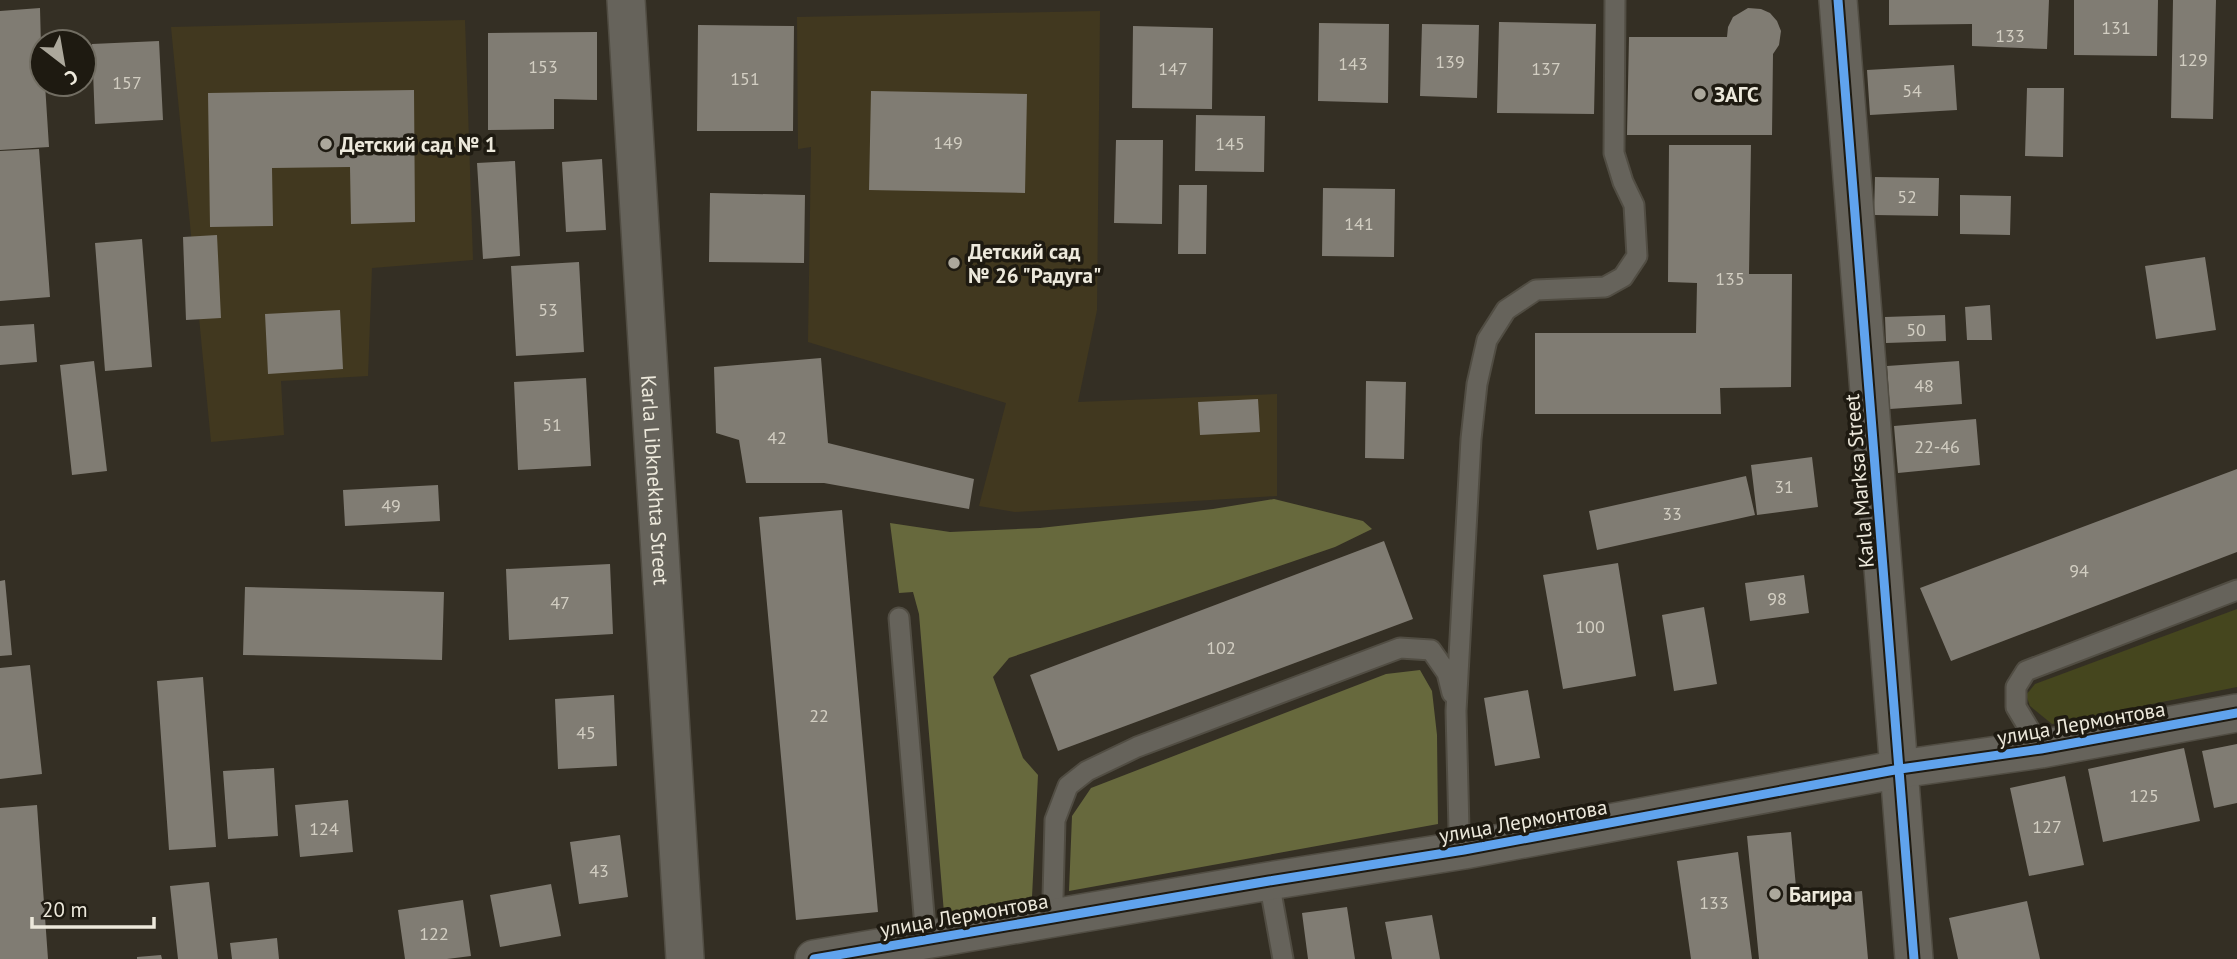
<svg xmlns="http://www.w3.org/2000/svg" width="2237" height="959" viewBox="0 0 2237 959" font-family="'PT Sans',sans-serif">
  <rect width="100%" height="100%" fill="#342f24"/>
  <!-- built -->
  <path fill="#41381f" d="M 1100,11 L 1097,310 L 1078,402 L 1277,394 L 1277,496 L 1015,512 L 979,506 L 1006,403 L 808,342 L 811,147 L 798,149 L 797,17 Z
    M 465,20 L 473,260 L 372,268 L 368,376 L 281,381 L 284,435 L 211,442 L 171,27 Z"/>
  <!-- green -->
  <path fill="#45461e" d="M 2237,609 L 2237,687 L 2052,724 L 2030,706 L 2026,695 L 2035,684 Z"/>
  <!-- forest -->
  <path fill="#67693d" d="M 1274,499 L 1363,521 L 1372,529 L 1335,547 L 1009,658 L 993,677 L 1023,758 L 1038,775 L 1032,897 L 944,913 L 919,614 L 913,592 L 899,593 L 890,523 L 950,532 L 1040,528 L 1213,509 Z
    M 1420,670 L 1432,691 L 1437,735 L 1438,824 L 1069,891 L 1072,816 L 1091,788 L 1386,674 Z"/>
  <!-- building -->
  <path fill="#807c73" d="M 1889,0 L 2049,0 L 2047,49 L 1972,46 L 1972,24 L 1889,25 Z
    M 2074,0 L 2158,0 L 2157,56 L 2074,55 Z
    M 2173,0 L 2216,0 L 2213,119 L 2171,118 Z
    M 40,8 L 42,84 L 45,84 L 49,147 L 0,150 L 0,11 Z
    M 1748,8 L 1761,9 L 1770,13 L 1777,21 L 1781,31 L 1779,45 L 1773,54 L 1772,135 L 1627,135 L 1629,37 L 1727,37 L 1728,27 L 1733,17 Z
    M 1499,22 L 1596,24 L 1594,114 L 1497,113 Z
    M 1319,23 L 1389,24 L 1388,103 L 1318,101 Z
    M 1422,24 L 1479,25 L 1477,98 L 1420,96 Z
    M 698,25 L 794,26 L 793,131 L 697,131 Z
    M 1133,26 L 1213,28 L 1212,109 L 1132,108 Z
    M 597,32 L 597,100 L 554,99 L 554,129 L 488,130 L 488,33 Z
    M 159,41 L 163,120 L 95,124 L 92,44 Z
    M 1954,65 L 1957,110 L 1870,115 L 1867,70 Z
    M 2027,88 L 2064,88 L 2063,157 L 2025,156 Z
    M 414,90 L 415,222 L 351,224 L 350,167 L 272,168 L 273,226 L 210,227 L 208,93 Z
    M 871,91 L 1027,94 L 1025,193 L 869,190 Z
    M 1196,115 L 1265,116 L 1264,172 L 1195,171 Z
    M 1116,140 L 1163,140 L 1162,224 L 1114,223 Z
    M 1669,145 L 1751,145 L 1749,274 L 1792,274 L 1791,387 L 1720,388 L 1721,414 L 1535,414 L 1535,333 L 1696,333 L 1697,283 L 1668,282 Z
    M 39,149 L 50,297 L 0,301 L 0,151 Z
    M 602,159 L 606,230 L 566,232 L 562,162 Z
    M 515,161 L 520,256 L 483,259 L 477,163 Z
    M 1875,177 L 1939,178 L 1938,216 L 1874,215 Z
    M 1179,185 L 1207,185 L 1206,254 L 1178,254 Z
    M 1323,188 L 1395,189 L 1394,257 L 1322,256 Z
    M 710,193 L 805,195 L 804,263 L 709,262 Z
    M 1960,195 L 2011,196 L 2010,235 L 1960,234 Z
    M 217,235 L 221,318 L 186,320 L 183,237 Z
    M 142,239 L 152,367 L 105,371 L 95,243 Z
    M 2205,257 L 2216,330 L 2156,339 L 2145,266 Z
    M 579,262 L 584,352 L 516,356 L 511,266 Z
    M 1990,305 L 1992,340 L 1967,340 L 1965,307 Z
    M 340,310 L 343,369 L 268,374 L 265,314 Z
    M 1945,315 L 1946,341 L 1886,343 L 1885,317 Z
    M 34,324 L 37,362 L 0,365 L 0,326 Z
    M 821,358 L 828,443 L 974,479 L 969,509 L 824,483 L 746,483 L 739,440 L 716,433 L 714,367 Z
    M 94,361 L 107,471 L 72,475 L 60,365 Z
    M 1959,361 L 1962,404 L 1890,409 L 1887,366 Z
    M 586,378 L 591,466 L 518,470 L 514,382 Z
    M 1366,381 L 1406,382 L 1404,459 L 1365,458 Z
    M 1258,399 L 1260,432 L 1200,435 L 1198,402 Z
    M 1976,419 L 1980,465 L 1898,473 L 1894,426 Z
    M 1812,457 L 1818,507 L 1757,515 L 1751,465 Z
    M 2237,469 L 2237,552 L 1951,661 L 1920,588 Z
    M 1746,476 L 1755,515 L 1597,550 L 1589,511 Z
    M 438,485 L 440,521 L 345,526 L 343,490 Z
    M 842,510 L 878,912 L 796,920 L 759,517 Z
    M 1384,541 L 1413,619 L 1058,751 L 1030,675 Z
    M 1618,563 L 1636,676 L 1563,689 L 1543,575 Z
    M 610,564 L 613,634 L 509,640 L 506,569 Z
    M 1804,575 L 1809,613 L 1750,621 L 1745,583 Z
    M 5,580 L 12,655 L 0,656 L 0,581 Z
    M 245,587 L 444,592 L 442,660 L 243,655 Z
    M 1704,607 L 1717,684 L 1674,691 L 1662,615 Z
    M 30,665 L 42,774 L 0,779 L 0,668 Z
    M 203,677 L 216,847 L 169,850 L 157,681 Z
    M 1528,690 L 1540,758 L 1495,766 L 1484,698 Z
    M 614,695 L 617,766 L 558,769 L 555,699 Z
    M 2237,744 L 2237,803 L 2214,808 L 2202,751 Z
    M 2184,748 L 2200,821 L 2103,842 L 2088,769 Z
    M 274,768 L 278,836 L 228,839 L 223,771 Z
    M 2065,776 L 2084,865 L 2029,876 L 2010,788 Z
    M 348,800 L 353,852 L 300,857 L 295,805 Z
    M 37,805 L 48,959 L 0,959 L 0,808 Z
    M 1791,832 L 1797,898 L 1862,891 L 1868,959 L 1759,959 L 1747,836 Z
    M 620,835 L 628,897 L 579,904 L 570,842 Z
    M 1738,852 L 1752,959 L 1691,959 L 1677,861 Z
    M 209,882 L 218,959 L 178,959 L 170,886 Z
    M 551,884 L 561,936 L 500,947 L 490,895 Z
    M 463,900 L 471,956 L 447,959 L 405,959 L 398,910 Z
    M 2027,901 L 2040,959 L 1958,959 L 1949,918 Z
    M 1347,907 L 1355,959 L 1308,959 L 1302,913 Z
    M 1432,915 L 1440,959 L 1392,959 L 1385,922 Z
    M 277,938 L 279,959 L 232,959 L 230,943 Z
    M 161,955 L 162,959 L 137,959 L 137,957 Z"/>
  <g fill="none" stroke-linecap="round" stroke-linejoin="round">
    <defs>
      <path id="lane" d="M 899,618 L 926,939
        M 2041,749 L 2016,707 L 2016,687 L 2026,671 L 2237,590
        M 1464,850 L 1459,830 L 1456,711 L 1471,439 L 1477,384 L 1487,340 L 1506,310 L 1536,290 L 1605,287 L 1623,277 L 1637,256 L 1634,205 L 1623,182 L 1614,153 L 1615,0
        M 1269,881 L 1283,959
        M 1056,918 L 1053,897 L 1055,820 L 1068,786 L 1087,771 L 1137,747 L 1400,648 L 1431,650 L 1447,673 L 1452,693"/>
      <g id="street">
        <path id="s1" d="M 626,0 L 685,959"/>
        <path d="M 1838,0 L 1914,959"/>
        <path d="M 814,959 L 1269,881 L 1464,850 L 1900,769 L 2041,749 L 2237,713"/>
      </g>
    </defs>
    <!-- lane casing -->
    <use href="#lane" stroke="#514d43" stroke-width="23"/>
    <!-- street casing -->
    <use href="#street" stroke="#514d43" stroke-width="40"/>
    <!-- lane -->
    <use href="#lane" stroke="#66635b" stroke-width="19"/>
    <!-- street -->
    <use href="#street" stroke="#66635b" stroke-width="37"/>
    <defs>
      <path id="cycleway" d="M 1838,0 L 1914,959
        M 814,959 L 1269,881 L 1464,850 L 1900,769 L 2041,749 L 2237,713"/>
    </defs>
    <!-- cycleway casing -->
    <use href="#cycleway" stroke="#1e1a11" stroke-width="13"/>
    <!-- cycleway -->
    <use href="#cycleway" stroke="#60a3ed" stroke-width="9"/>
  </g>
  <!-- markers -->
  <g fill="#aca89c" stroke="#1e1a11" stroke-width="2.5">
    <circle cx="1700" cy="94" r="7"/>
    <circle cx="326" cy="144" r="7"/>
    <circle cx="954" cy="263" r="7"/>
    <circle cx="1775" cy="894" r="7"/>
  </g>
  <g text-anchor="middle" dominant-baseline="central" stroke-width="7" stroke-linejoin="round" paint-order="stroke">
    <!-- number labels -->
    <g font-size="18" fill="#d2cec2">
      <text x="2116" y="27">131</text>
      <text x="2010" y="35">133</text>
      <text x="2193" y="59">129</text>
      <text x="1450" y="61">139</text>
      <text x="1353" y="63">143</text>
      <text x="543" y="66">153</text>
      <text x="1173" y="68">147</text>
      <text x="1546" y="68">137</text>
      <text x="745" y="78">151</text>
      <text x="127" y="82">157</text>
      <text x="1912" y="90">54</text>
      <text x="948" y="142">149</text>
      <text x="1230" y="143">145</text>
      <text x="1907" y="196">52</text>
      <text x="1359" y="223">141</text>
      <text x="1730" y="278">135</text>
      <text x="548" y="309">53</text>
      <text x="1916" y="329">50</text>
      <text x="1924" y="385">48</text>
      <text x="552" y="424">51</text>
      <text x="777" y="437">42</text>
      <text x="1937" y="446">22-46</text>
      <text x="1784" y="486">31</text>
      <text x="391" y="505">49</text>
      <text x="1672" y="513">33</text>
      <text x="2079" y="570">94</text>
      <text x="1777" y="598">98</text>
      <text x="560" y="602">47</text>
      <text x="1590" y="626">100</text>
      <text x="1221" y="647">102</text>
      <text x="819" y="715">22</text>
      <text x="586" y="732">45</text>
      <text x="2144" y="795">125</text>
      <text x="2047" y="826">127</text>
      <text x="324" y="828">124</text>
      <text x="599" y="870">43</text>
      <text x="1714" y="902">133</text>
      <text x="434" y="933">122</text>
    </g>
    <!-- poi labels -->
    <g font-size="21" font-weight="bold" fill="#ede9dc" stroke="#1e1a11" text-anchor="start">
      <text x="1714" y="94">ЗАГС</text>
      <text x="340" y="144">Детский сад № 1</text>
      <text x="968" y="251">Детский сад<tspan x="968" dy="24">№ 26 "Радуга"</tspan></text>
      <text x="1789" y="894">Багира</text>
    </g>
    <!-- street labels -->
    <g font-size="21" fill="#ede9dc" stroke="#1e1a11">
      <text stroke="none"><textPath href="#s1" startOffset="481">Karla Libknekhta Street</textPath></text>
      <text transform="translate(1859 481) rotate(-95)">Karla Marksa Street</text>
      <text transform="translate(2081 723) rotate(-10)">улица Лермонтова</text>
      <text transform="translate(1523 821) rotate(-10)">улица Лермонтова</text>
      <text transform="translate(964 915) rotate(-10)">улица Лермонтова</text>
    </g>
  </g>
  <!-- north arrow -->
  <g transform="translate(63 63) rotate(149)"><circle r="33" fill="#1e1a11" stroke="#716d62" stroke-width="2"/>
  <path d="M0-5L12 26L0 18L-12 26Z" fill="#aca89c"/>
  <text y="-10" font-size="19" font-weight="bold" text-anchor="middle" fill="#ede9dc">С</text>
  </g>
  <!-- scale -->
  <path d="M32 917v10h122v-10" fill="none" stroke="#ede9dc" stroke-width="3.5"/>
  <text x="42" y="917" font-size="21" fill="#ede9dc" stroke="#1e1a11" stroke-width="5" paint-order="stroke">20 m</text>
</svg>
